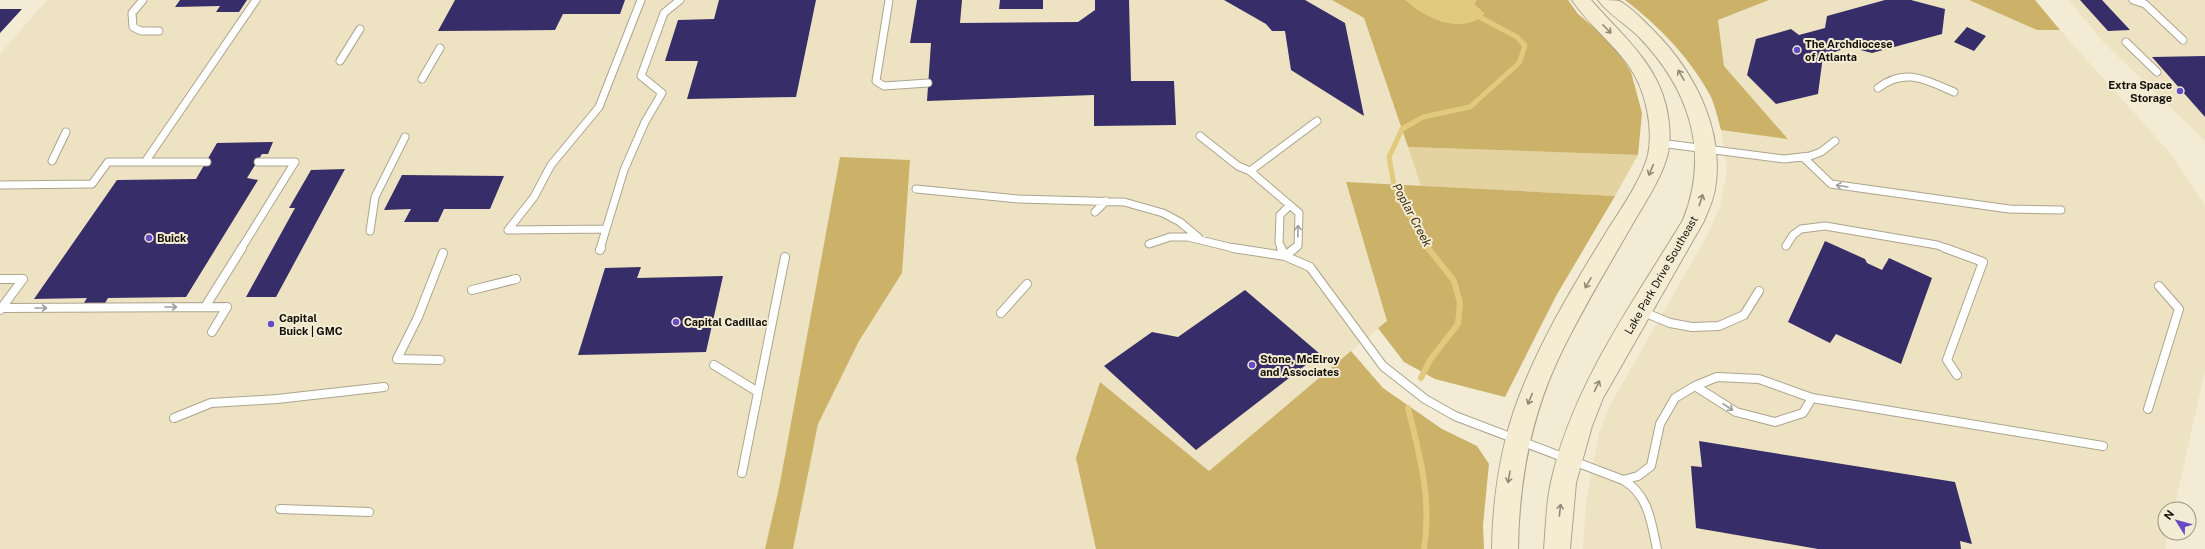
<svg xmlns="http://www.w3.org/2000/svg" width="2205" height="549" viewBox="0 0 2205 549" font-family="'Public Sans',sans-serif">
  <rect width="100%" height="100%" fill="#f3ebd3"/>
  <!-- built -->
  <path fill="#ede3c3" d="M 47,0 L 1332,0 L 1364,18 L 1421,186 L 1346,183 L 1387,321 L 1209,471 L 1100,382 L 1076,458 L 1096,549 L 793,549 L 818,424 L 859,341 L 902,273 L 910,161 L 840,157 L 779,488 L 765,549 L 0,549 L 0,54 Z
    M 1769,0 L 1969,0 L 2037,30 L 2060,30 L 2170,153 L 2205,205 L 2205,370 L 2174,509 L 2165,509 L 2165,533 L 2168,533 L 2165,549 L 1583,549 L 1586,503 L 1599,434 L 1609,407 L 1708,234 L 1720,206 L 1727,170 L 1721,130 L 1788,138 L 1724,66 L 1718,20 Z
    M 2069,0 L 2205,0 L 2205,141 L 2103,42 Z"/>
  <!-- green -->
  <path fill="#e4d3a1" d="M 1408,147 L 1638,155 L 1615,196 L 1421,186 Z"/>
  <!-- forest -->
  <path fill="#cbb268" d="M 1332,0 L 1406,0 L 1415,8 L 1443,22 L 1484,14 L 1474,4 L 1476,0 L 1568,0 L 1578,14 L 1611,42 L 1631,72 L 1642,113 L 1638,155 L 1408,147 L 1364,18 Z
    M 1625,0 L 1769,0 L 1718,20 L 1724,66 L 1788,139 L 1721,130 C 1718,119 1715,105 1710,95 C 1689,57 1659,26 1625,0 Z
    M 1969,0 L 2035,0 L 2060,30 L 2037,30 Z
    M 840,157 L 910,160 L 902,273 L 859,341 L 818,424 L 793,549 L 765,549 L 779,488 Z
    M 1346,182 L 1615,196 L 1556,296 L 1505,397 L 1435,379 L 1404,362 L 1378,328 L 1387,321 Z
    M 1351,351 L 1383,388 L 1442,429 L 1477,446 L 1489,464 L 1483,525 L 1484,549 L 1096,549 L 1076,458 L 1100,382 L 1209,471 Z"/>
  <!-- water -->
  <path fill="#e1c97e" d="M 1406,0 L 1476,0 L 1474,4 L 1484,14 C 1463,36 1424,18 1406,0 Z"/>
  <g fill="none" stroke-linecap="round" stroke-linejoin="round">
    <!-- stream-far1 -->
    <path stroke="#e1c97e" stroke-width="5" d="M 1429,249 L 1423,241 L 1394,185 L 1389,157 L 1402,129 L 1423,117 L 1470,107 L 1519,63 L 1525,46 L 1517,37 L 1474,14"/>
    <!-- stream -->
    <path stroke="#e1c97e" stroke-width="6" d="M 1421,378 L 1430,360 L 1458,324 L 1460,303 L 1454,281 L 1428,248
      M 1408,408 C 1420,455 1432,501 1424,549"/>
  </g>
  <!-- building -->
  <path fill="#372d68" d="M 180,0 L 247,0 L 239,12 L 216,12 L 220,6 L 175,7 Z
    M 455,0 L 625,0 L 620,14 L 563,14 L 555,30 L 438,31 Z
    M 719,0 L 816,0 L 796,97 L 687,99 L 698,61 L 665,61 L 678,20 L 714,19 Z
    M 917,0 L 962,0 L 960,23 L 1078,22 L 1095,10 L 1095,0 L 1129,0 L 1131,81 L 1174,81 L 1176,125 L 1094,126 L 1094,95 L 927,101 L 931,43 L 910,43 Z
    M 1000,0 L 1043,0 L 1043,9 L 999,9 Z
    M 1224,0 L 1305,0 L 1345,23 L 1364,116 L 1291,70 L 1285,31 L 1272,31 L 1266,24 Z
    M 1885,0 L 1911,0 L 1945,9 L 1942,34 L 1872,53 L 1849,47 L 1823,56 L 1818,94 L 1776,104 L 1747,75 L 1756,39 L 1791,29 L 1799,35 L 1825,28 L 1827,16 Z
    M 2080,0 L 2102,0 L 2130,30 L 2108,31 Z
    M 0,9 L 22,9 L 0,33 Z
    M 1967,27 L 1986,36 L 1974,51 L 1954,42 Z
    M 2205,56 L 2205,117 L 2152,57 Z
    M 273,142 L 268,154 L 262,154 L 247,178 L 258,180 L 186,297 L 108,298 L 104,305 L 82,306 L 87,298 L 34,299 L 117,180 L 196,179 L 217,143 Z
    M 345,169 L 276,297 L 246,297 L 295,208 L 289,208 L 311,170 Z
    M 402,175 L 504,176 L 490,209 L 444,209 L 438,222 L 404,222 L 411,209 L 384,210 Z
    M 1825,241 L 1865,259 L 1867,263 L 1882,270 L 1889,258 L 1932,278 L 1901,364 L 1836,334 L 1830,343 L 1788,322 Z
    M 641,267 L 637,278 L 723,276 L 706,352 L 578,355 L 605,268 Z
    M 1245,290 L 1320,354 L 1196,450 L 1104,366 L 1152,332 L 1178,337 Z
    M 1699,441 L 1955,482 L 1972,544 L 1960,541 L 1961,549 L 1818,549 L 1696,528 L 1691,466 L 1702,467 Z"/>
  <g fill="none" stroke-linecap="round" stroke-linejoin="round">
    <defs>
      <path id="lane-far1" d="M 143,0 L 132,13 L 133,27 L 141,31 L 159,31
        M 889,0 L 876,81 L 884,86 L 928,83
        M 2133,0 L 2145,4 L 2183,40
        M 2126,42 L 2157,72
        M 340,61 L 360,29
        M 422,79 L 440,48
        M 1878,88 C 1905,67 1926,80 1954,92
        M 1200,136 L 1238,166 L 1250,171 L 1299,213 L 1298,246 L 1294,249
        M 1660,143 L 1784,159 L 1810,156 L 1821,152 L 1835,141
        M 1803,157 L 1831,184 L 2009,209 L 2061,210
        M 52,161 L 66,132
        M 145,162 L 207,162
        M 258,162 L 295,162
        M 1250,171 L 1317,121
        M 0,185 L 92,184 L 108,162 L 145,162 L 256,0
        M 916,189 L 1019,199 L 1124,202 L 1163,213 L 1180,222 L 1199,238
        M 1095,212 L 1106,201
        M 508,230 L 534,197 L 551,165 L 599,107 L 641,0
        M 508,230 L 606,229
        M 370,231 L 375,197 L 405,137
        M 1149,244 L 1170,237 L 1188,237 L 1237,249
        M 1786,246 L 1793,235 L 1801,229 L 1825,226 L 1937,245 L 1948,249
        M 241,249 L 295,162
        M 600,249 L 624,170 L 645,122 L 662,93 L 641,76 L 664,13 L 680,0
        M 1282,249 L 1279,243 L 1280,215 L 1290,205"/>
      <path id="lane" d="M 1233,248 L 1285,256 L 1310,267 L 1383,366 L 1425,399 L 1455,416 L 1623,480 C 1649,495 1651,522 1657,549
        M 1281,248 L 1285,256
        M 1945,248 L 1983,262 L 1947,360 L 1957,375
        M 600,250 L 601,248
        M 1285,256 L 1295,248
        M 0,279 L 23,279
        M 472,290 L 516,279
        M 205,307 L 242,248
        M 0,308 L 227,307
        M 0,310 L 23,279
        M 1641,311 L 1670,323 L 1692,327 L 1719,326 L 1744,315 L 1759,291
        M 1001,313 L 1027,284
        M 212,332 L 227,307
        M 440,360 L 397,359 L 418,317 L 443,253
        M 714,365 L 758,392
        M 1695,386 L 1736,412 L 1775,422 L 1803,413 L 1812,398
        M 2148,409 L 2179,309 L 2159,286
        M 174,418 L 211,403 L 277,399 L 384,387
        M 742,473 L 785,257
        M 1623,480 L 1638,476 L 1651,466 L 1660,424 L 1675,398 L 1695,386 L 1717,377 L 1759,379 L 1812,398 L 2103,446
        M 280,509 L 369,512"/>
      <path id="secondary" d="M 1572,0 L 1591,0 C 1625,39 1664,68 1669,124 C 1670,134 1670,147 1667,157 C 1660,181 1644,204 1632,225 C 1608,267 1583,308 1562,351 C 1531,414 1519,479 1518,549 L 1492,549 C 1493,491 1502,435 1525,382 C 1546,331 1575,283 1604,236 C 1618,213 1641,182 1648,155 C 1651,141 1650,124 1647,110 C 1637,56 1599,40 1572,0 Z
        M 1598,0 C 1604,0 1614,0 1619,1 C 1631,7 1644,21 1654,31 C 1694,71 1725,130 1715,189 C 1713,201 1708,211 1704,221 L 1603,398 L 1592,426 L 1576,483 L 1570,549 L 1544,549 C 1546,527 1546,504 1551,482 C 1572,386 1633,303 1683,220 C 1711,151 1688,88 1639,37 C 1626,24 1608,14 1598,0 Z"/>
    </defs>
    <!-- lane-far1 casing -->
    <use href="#lane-far1" stroke="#aca48d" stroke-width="9"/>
    <!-- lane casing -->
    <use href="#lane" stroke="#aca48d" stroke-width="10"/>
    <!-- secondary casing -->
    <use href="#secondary" stroke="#aca48d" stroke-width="2"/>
    <!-- lane-far1 -->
    <use href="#lane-far1" stroke="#fff" stroke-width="7"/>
    <!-- lane -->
    <use href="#lane" stroke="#fff" stroke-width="8"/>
    <!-- secondary -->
    <use href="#secondary" fill="#f5ecd2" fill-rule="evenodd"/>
  </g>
  <!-- one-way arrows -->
  <defs><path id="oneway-shaft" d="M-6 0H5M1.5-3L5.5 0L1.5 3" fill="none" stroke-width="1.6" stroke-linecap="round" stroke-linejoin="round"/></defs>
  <g stroke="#8f8977">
    <use href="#oneway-shaft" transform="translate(1607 29) rotate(45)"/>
    <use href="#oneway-shaft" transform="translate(1681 75) rotate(-120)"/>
    <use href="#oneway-shaft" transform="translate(1651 170) rotate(113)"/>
    <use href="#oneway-shaft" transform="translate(1701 200) rotate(-72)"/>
    <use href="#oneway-shaft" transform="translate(1588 283) rotate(120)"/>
    <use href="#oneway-shaft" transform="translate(1597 386) rotate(-65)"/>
    <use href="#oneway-shaft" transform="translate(1530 399) rotate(112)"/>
    <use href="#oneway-shaft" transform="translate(1509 477) rotate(100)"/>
    <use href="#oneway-shaft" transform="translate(1560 510) rotate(-84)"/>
  </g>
  <g stroke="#a09f9c">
    <use href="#oneway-shaft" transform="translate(1842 186) rotate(-171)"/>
    <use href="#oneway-shaft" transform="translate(1298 231) rotate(-88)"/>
    <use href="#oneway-shaft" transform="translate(171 307)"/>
    <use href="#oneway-shaft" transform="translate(41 308)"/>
    <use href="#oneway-shaft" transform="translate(1728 407) rotate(33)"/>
  </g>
  <!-- markers -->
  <g fill="#654cc5" stroke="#f3ebd3" stroke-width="1.5">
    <circle cx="1797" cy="50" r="4"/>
    <circle cx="2180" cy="91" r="4"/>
    <circle cx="149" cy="238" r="4"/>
    <circle cx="676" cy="322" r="4"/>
    <circle cx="271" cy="324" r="4"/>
    <circle cx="1252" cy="365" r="4"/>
  </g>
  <g text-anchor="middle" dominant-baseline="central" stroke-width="4" stroke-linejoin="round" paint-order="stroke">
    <!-- poi labels -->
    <g font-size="11" font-weight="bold" fill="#120f07" stroke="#f3ebd3" text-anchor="start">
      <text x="1805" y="44">The Archdiocese<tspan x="1805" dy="13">of Atlanta</tspan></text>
      <text x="2172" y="85" text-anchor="end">Extra Space<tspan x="2172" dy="13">Storage</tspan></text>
      <text x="157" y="238">Buick</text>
      <text x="279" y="318">Capital<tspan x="279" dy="13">Buick | GMC</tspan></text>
      <text x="684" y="322">Capital Cadillac</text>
      <text x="1260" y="359">Stone, McElroy<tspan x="1260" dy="13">and Associates</tspan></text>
    </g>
    <!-- street labels -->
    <g font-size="11" fill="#120f07" stroke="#f3ebd3">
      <text transform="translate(1661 275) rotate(-60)">Lake Park Drive Southeast</text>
    </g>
    <!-- water labels -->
    <g font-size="12" font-style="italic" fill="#3b300f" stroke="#f3ebd3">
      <text transform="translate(1412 215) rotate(62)">Poplar Creek</text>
    </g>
  </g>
  <!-- north arrow -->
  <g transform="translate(2177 521) rotate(307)"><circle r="19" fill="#f3ebd3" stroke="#999381"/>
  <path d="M0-3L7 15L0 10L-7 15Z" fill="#654cc5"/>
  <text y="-6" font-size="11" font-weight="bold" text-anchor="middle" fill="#120f07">N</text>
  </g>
</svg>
